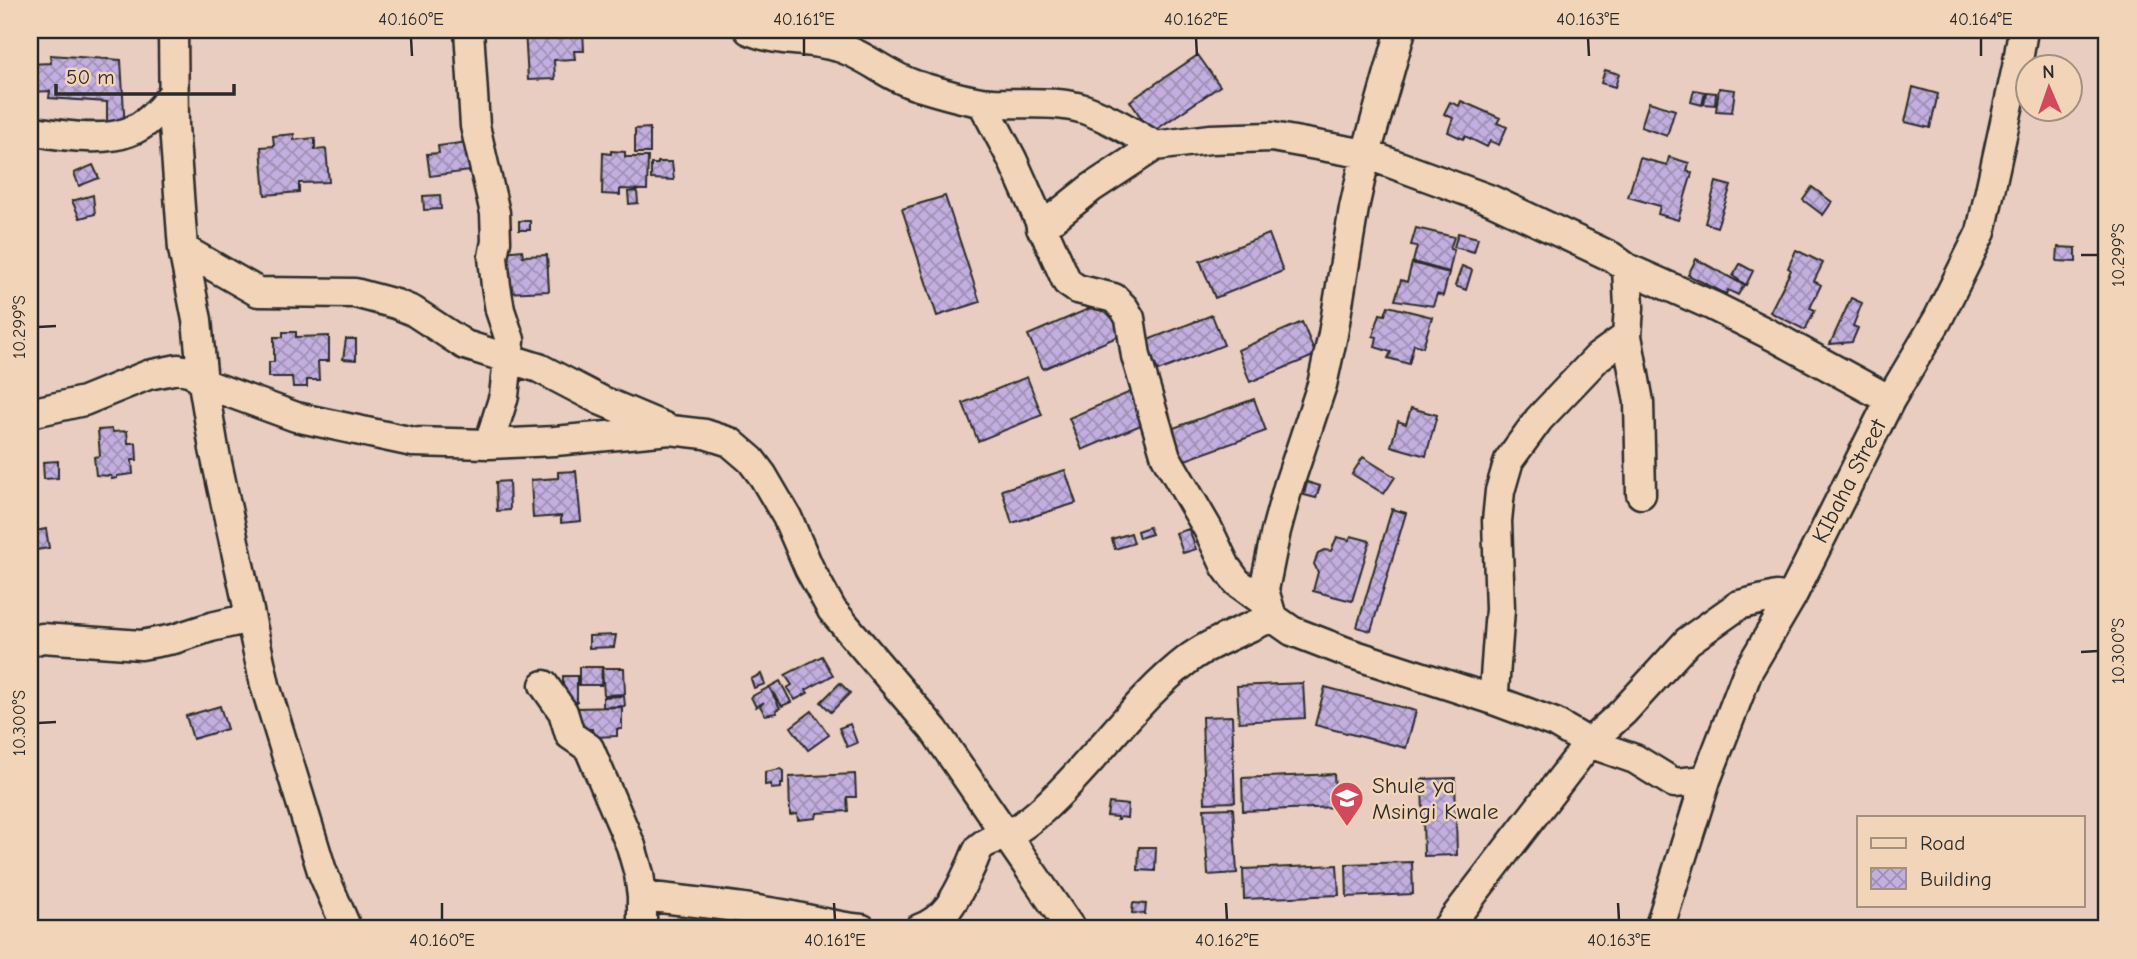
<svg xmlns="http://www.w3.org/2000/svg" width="2137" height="959" viewBox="0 0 2137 959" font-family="'Comic Neue',sans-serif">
  <defs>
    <pattern id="building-cross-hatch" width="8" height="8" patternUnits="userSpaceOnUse" patternTransform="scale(1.75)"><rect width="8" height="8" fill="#c3afdf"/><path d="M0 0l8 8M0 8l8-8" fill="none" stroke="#9f8fb5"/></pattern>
  </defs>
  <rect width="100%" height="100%" fill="#e9cdc0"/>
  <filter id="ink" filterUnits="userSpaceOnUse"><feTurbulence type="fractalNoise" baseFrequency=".0143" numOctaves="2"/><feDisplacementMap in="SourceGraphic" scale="14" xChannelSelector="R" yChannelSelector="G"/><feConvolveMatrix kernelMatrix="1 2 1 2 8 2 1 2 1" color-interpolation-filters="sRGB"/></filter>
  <g filter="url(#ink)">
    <!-- building -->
    <path fill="url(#building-cross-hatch)" stroke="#2b2b2b" stroke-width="2" d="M 525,30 L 583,30 L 584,51 L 574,51 L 575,59 L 554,60 L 555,79 L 528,80 Z
      M 865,30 L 905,30 L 905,37 L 886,38 L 886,33 L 865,33 Z
      M 1080,30 L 1095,30 L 1095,34 L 1076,36 Z
      M 50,55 L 121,60 L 125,130 L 107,129 L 107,102 L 49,98 L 50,91 L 31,92 L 30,64 L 51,63 Z
      M 1198,55 L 1220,86 L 1151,133 L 1130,101 Z
      M 1605,70 L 1619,74 L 1615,87 L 1601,83 Z
      M 1913,87 L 1938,94 L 1930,128 L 1905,122 Z
      M 1719,88 L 1735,90 L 1732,112 L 1716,111 Z
      M 1694,90 L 1705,92 L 1702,105 L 1691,102 Z
      M 1706,92 L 1716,93 L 1715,105 L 1704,104 Z
      M 1461,101 L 1500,118 L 1497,123 L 1507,127 L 1499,145 L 1490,141 L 1487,147 L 1465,136 L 1463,139 L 1448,132 L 1453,118 L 1444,114 L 1450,102 L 1459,106 Z
      M 1649,102 L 1675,110 L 1667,136 L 1641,127 Z
      M 650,128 L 650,153 L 635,153 L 635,129 Z
      M 294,134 L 294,140 L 315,138 L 315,150 L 326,149 L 329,182 L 299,183 L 299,192 L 265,195 L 261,147 L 274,146 L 273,136 Z
      M 468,142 L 471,171 L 430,176 L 427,154 L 439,153 L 438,146 Z
      M 611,151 L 625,152 L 625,157 L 648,157 L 647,190 L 620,189 L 620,195 L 602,194 L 603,153 L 611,154 Z
      M 1669,157 L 1689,163 L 1687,171 L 1692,173 L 1678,220 L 1658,214 L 1660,206 L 1628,197 L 1640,158 L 1667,165 Z
      M 658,162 L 672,162 L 674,180 L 651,179 L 651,164 L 658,164 Z
      M 93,165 L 99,178 L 79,186 L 74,173 Z
      M 1716,182 L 1731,186 L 1717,227 L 1705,223 Z
      M 1812,187 L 1832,202 L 1823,215 L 1803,200 Z
      M 637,191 L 638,203 L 629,204 L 628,192 Z
      M 93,195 L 95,214 L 80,218 L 72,201 Z
      M 440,195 L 441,209 L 424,210 L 423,196 Z
      M 945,196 L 980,302 L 937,316 L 902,209 Z
      M 519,221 L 530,221 L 530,230 L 519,230 Z
      M 1416,228 L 1454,237 L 1450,249 L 1454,250 L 1449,272 L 1413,262 L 1417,246 L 1411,245 Z
      M 1458,233 L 1478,238 L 1474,252 L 1454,247 Z
      M 1269,234 L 1283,271 L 1215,298 L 1200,261 Z
      M 2058,247 L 2076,248 L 2076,262 L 2057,261 Z
      M 522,250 L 523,256 L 547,255 L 549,291 L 505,293 L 503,252 Z
      M 1796,250 L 1823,263 L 1814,281 L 1821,285 L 1810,308 L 1815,310 L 1805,330 L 1770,312 L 1791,270 L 1788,268 Z
      M 1696,259 L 1744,285 L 1738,295 L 1728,290 L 1726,294 L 1688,275 Z
      M 1412,263 L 1449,273 L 1443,296 L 1437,294 L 1433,306 L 1395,300 L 1401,280 L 1407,282 Z
      M 1740,264 L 1753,271 L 1746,285 L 1733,276 Z
      M 1462,266 L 1472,270 L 1466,290 L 1455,286 Z
      M 1851,298 L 1862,303 L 1853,326 L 1858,328 L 1852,342 L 1830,344 Z
      M 1109,300 L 1124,334 L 1043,369 L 1028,335 Z
      M 1388,306 L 1432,317 L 1423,347 L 1414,344 L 1409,364 L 1388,358 L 1391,352 L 1375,347 L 1377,337 L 1373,336 L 1380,314 L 1385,315 Z
      M 1212,315 L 1224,345 L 1158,371 L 1145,341 Z
      M 1302,322 L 1316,355 L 1250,382 L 1238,350 Z
      M 283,332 L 296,332 L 296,337 L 329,336 L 329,361 L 318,361 L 319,380 L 307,380 L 307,387 L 293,387 L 292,377 L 269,377 L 269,362 L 274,362 L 274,337 L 283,337 Z
      M 346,339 L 356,339 L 356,360 L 343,359 Z
      M 1027,377 L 1042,415 L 978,441 L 963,403 Z
      M 1135,390 L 1148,422 L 1082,450 L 1069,418 Z
      M 1254,399 L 1266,431 L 1177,463 L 1165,431 Z
      M 1411,408 L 1437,415 L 1426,456 L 1391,446 L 1398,421 L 1406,424 Z
      M 112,429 L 113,432 L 127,431 L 128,443 L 136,443 L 137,460 L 132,460 L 133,474 L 117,476 L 117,478 L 112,479 L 111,476 L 96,475 L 94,457 L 100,456 L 98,430 Z
      M 1363,457 L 1395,477 L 1384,494 L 1352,474 Z
      M 58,461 L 58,478 L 44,479 L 43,462 Z
      M 1065,470 L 1076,503 L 1012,523 L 1002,490 Z
      M 576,471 L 581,521 L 561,523 L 561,516 L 533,518 L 531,480 L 558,478 L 558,472 Z
      M 509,481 L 510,510 L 497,511 L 496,482 Z
      M 1307,482 L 1320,486 L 1316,498 L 1304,495 Z
      M 1392,509 L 1406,513 L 1371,631 L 1357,627 Z
      M 1149,527 L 1152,534 L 1139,538 L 1137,531 Z
      M 46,529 L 49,548 L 30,551 L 30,532 Z
      M 1189,529 L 1196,549 L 1183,553 L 1176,533 Z
      M 1131,533 L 1134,543 L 1115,549 L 1112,539 Z
      M 1351,536 L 1370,541 L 1352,601 L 1313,591 L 1318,572 L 1314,564 L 1318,553 L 1324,550 L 1331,551 L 1337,537 L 1349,540 Z
      M 616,635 L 614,647 L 589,648 L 589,636 Z
      M 822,656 L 833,675 L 806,690 L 808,693 L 795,700 L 787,688 L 792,685 L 785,675 Z
      M 579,667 L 602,667 L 601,685 L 579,685 Z
      M 602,668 L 624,668 L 625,694 L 604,695 Z
      M 761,674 L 765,684 L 754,688 L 751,679 Z
      M 563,676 L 577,676 L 577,702 L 563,702 Z
      M 780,681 L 791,702 L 782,706 L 769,687 Z
      M 840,683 L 850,693 L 831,712 L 821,702 Z
      M 1303,683 L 1305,718 L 1239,722 L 1237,686 Z
      M 769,687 L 780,708 L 776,710 L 777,713 L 765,715 L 760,706 L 764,702 L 756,707 L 751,697 Z
      M 1325,687 L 1416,711 L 1406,748 L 1315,725 Z
      M 624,696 L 625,706 L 603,707 L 603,697 Z
      M 220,706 L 227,729 L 193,739 L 186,716 Z
      M 622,707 L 622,729 L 617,729 L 617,736 L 593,737 L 592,729 L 575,729 L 575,708 Z
      M 812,711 L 829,735 L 808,750 L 791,727 Z
      M 1232,716 L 1235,802 L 1205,803 L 1202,717 Z
      M 850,724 L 857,743 L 847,747 L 839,728 Z
      M 780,769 L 783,771 L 783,784 L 781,784 L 781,788 L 771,789 L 771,784 L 765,785 L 765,772 Z
      M 855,774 L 856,797 L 847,797 L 848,811 L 817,813 L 816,818 L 798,820 L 797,814 L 790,815 L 789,777 Z
      M 1334,774 L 1336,807 L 1243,811 L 1242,778 Z
      M 1455,778 L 1457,855 L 1424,856 L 1422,779 Z
      M 1109,803 L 1128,805 L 1127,818 L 1120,817 L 1119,820 L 1117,820 L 1117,817 L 1107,816 Z
      M 1233,808 L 1237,873 L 1208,875 L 1204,809 Z
      M 1139,847 L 1156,847 L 1155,871 L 1138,870 Z
      M 1412,862 L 1413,894 L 1347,897 L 1346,864 Z
      M 1337,865 L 1339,895 L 1244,899 L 1243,869 Z
      M 1133,903 L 1146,904 L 1145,914 L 1132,913 Z
      M 1221,923 L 1275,924 L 1275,929 L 1221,929 Z"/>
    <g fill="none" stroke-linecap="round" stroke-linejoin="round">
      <defs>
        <path id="minor" d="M 173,30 L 174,126 L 183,249 L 197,320 L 203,383 L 214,449 L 265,685 L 322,871 L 347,929
          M 469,30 L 475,126 L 495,213 L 496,241 L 493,257 L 496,286 L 500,310 L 510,340 L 504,396 L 489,444
          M 749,30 C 778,43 809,38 838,47 C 866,55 887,76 915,85 C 936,91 960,99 982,102 C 1016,106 1051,99 1084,109 C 1109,118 1132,132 1155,146
          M 1401,30 L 1366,154 L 1354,208 L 1333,334 L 1322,385 L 1288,487 L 1276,531 L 1264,590 L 1272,617 L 1292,631 L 1349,653 L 1488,698 L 1555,723 L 1589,743 L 1635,759 L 1674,783 L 1706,780
          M 982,102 L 1012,159 L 1067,282 L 1077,289 L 1114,298 L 1124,308 L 1130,318 L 1136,356 L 1166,457 L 1208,529 L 1226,567 L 1237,582 L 1267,604
          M 30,130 C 56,135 103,142 128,132 C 147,126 162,108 173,93
          M 1041,228 L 1091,188 L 1155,146 L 1210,139 L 1272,137 L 1366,154 L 1491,200 L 1612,257 L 1627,268 L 1713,306 L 1775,337 L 1890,400
          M 183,249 L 258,292 L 355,293 L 396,304 L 413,311 L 465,345 L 539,368 L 600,400 L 664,427
          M 1627,268 L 1629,307 L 1627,336 L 1639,402 L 1641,494
          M 30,413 L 84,401 L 148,375 L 178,369 L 193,372 L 203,383 L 296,417 L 413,442 L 489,444 L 555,441 L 670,430 L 705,434 L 730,442 L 751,460 L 763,476 L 787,517 L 809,568 L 832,610 L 934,730 L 1071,929
          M 30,642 L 42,638 L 141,645 L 174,639 L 211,627 L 250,618
          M 544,685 L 563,712 L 570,735 L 589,748 L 631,846 L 639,874 L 642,896 L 642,929
          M 1494,691 L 1500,609 L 1497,521 L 1500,491 L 1509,460 L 1539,419 L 1598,357 L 1627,336
          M 642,896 C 689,901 736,906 782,914 C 810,919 835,927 862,929
          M 919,929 C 949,918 958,893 971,866 C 974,860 976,852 980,847 C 988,839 999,839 1009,834 C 1020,828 1033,818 1043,809 C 1095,762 1134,700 1191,657 C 1215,640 1245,630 1272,617
          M 1446,929 L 1589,743 L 1623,712 L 1688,641 L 1739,605 L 1776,596 L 1791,598
          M 1659,929 L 1706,780 L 1748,671 L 1791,598 L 1890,400 L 1938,319 L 1981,232 L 2017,67 L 2023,30"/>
      </defs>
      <!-- minor casing -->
      <use href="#minor" stroke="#2b2b2b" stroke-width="33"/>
      <!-- minor -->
      <use href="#minor" stroke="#f2d5b8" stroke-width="28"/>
    </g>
  </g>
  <!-- ticks -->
  <path fill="none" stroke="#2b2b2b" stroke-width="2.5" d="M 411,38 L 412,56M 804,38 L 804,56M 1196,38 L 1197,56M 1588,38 L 1589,56M 1981,38 L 1981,56M 2081,255 L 2098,255M 38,327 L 56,326M 2081,652 L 2098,651M 38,723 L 56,722M 442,903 L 442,920M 834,903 L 835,920M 1226,903 L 1227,920M 1618,903 L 1619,920"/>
  <!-- icons -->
  <defs>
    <symbol id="school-pin" viewBox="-11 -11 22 30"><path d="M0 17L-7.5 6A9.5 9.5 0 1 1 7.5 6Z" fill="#d1495b" stroke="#f2d5b8"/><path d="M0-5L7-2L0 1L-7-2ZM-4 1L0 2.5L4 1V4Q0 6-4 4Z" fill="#fff"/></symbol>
  </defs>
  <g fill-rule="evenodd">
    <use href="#school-pin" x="1328" y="779" width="38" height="52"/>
  </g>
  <g text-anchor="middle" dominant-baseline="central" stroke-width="5" stroke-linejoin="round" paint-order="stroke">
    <!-- street labels -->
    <g font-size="23" fill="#2b2b2b" stroke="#f2d5b8">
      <text transform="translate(1849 481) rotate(-63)">KIbaha Street</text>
    </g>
    <!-- poi labels -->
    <g font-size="23" fill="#2b2b2b" stroke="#f2d5b8" text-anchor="start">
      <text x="1372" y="785">Shule ya<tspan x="1372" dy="26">Msingi Kwale</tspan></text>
    </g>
  </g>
  <!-- margin -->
  <rect width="2137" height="959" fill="none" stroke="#f2d5b8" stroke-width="77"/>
  <!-- legend -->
  <rect x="1857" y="816" width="228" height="91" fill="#f2d5b8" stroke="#a29180" stroke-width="2"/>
  <rect x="1871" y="838" width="35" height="10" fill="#f2d5b8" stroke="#a29180" stroke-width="2"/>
  <text x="1920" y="850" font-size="21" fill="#2b2b2b">Road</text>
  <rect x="1871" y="868" width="35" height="21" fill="url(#building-cross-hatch)" stroke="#a29180" stroke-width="2"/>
  <text x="1920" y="886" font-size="21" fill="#2b2b2b">Building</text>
  <!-- north arrow -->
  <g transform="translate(2049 88) rotate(358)"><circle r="33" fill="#f2d5b8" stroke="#a29180" stroke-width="2"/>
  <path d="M0-5L12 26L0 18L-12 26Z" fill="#d1495b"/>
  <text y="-10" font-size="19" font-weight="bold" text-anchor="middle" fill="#2b2b2b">N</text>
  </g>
  <!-- scale -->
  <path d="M56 84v10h178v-10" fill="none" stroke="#2b2b2b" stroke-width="3.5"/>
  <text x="66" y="84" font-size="21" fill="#2b2b2b" stroke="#f2d5b8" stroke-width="5" paint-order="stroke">50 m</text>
  <rect x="38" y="38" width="2060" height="882" fill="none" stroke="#2b2b2b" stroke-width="2.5"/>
  <g font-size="18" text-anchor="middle" fill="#2b2b2b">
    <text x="411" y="25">40.160°E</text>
    <text x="804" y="25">40.161°E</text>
    <text x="1196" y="25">40.162°E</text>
    <text x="1588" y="25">40.163°E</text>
    <text x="1981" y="25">40.164°E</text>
    <text transform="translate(2118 255) rotate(-90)" y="6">10.299°S</text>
    <text transform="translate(19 327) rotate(-90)" y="6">10.299°S</text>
    <text transform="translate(2118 651) rotate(-90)" y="6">10.300°S</text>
    <text transform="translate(19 723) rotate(-90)" y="6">10.300°S</text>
    <text x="442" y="946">40.160°E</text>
    <text x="835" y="946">40.161°E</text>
    <text x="1227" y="946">40.162°E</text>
    <text x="1619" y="946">40.163°E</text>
  </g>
</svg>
